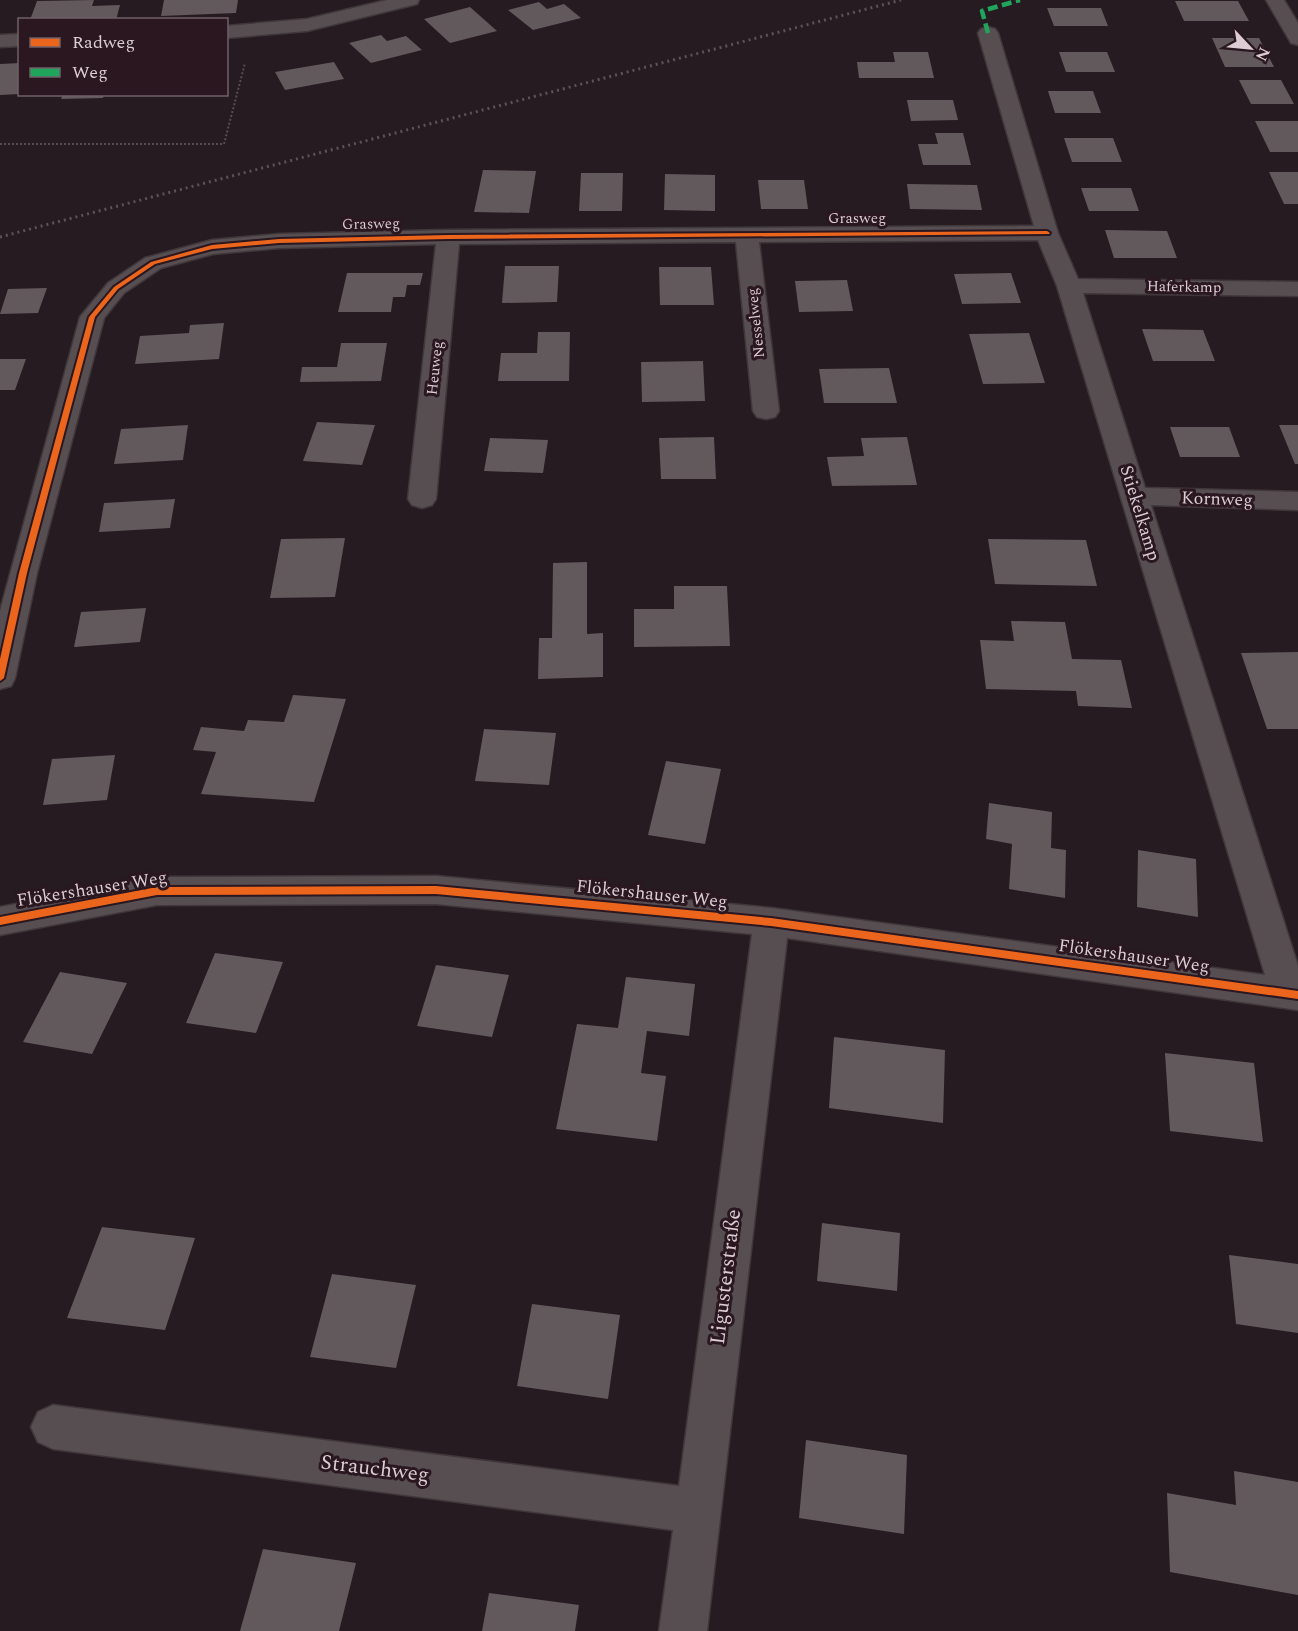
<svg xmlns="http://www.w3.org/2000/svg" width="1298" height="1631" viewBox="0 0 1298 1631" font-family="Spectral,serif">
  <rect width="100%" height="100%" fill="#261b20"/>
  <!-- building -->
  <path fill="#62595d" d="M 94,0 L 92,6 L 120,5 L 116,20 L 30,20 L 37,1 Z
    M 164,0 L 238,0 L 236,13 L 161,16 Z
    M 1175,1 L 1238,1 L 1249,21 L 1184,21 Z
    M 539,2 L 547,9 L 564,4 L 581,18 L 533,30 L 508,10 Z
    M 470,7 L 497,31 L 450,43 L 424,19 Z
    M 1047,8 L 1101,8 L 1108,26 L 1054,26 Z
    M 381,35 L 387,41 L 406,36 L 422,50 L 371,63 L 349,43 Z
    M 1212,38 L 1259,38 L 1274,67 L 1225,67 Z
    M 893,52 L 928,52 L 934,78 L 859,78 L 857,62 L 895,62 Z
    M 1059,52 L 1107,52 L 1115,72 L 1066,72 Z
    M 334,62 L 344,79 L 285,90 L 275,72 Z
    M 20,63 L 20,94 L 0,95 L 0,64 Z
    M 1239,80 L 1281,80 L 1294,104 L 1251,104 Z
    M 1048,91 L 1093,91 L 1101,113 L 1055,113 Z
    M 63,94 L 104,94 L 103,98 L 61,99 Z
    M 907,100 L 953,100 L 958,120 L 911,121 Z
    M 1255,121 L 1298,121 L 1298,152 L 1270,152 Z
    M 935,133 L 963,133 L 971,165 L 923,165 L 918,144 L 938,144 Z
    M 1064,138 L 1113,138 L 1122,162 L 1072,162 Z
    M 483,170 L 536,171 L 529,213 L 474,212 Z
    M 1269,172 L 1298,172 L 1298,204 L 1284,204 Z
    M 581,173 L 623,173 L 622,211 L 579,211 Z
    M 665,174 L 715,175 L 715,211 L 664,210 Z
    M 758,180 L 804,180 L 808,209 L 761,209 Z
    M 907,184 L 977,185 L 982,210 L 910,209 Z
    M 1081,188 L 1131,188 L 1139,211 L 1089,211 Z
    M 1105,230 L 1167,231 L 1177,258 L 1114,258 Z
    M 505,266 L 559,266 L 557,302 L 502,303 Z
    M 659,267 L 711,267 L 714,305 L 660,305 Z
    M 347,273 L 423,273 L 420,285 L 407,285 L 405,297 L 393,297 L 391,312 L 338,312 Z
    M 1011,273 L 1021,303 L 962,304 L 954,274 Z
    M 847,280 L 853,311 L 799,312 L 795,281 Z
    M 47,288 L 38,313 L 0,314 L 8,289 Z
    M 224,323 L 219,359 L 135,364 L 140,336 L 189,333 L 190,325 Z
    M 1142,329 L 1203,330 L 1215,361 L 1153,361 Z
    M 538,332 L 570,332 L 569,381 L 498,381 L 501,353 L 537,353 Z
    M 1029,333 L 1045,383 L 983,384 L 969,334 Z
    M 341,343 L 387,343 L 381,381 L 300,382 L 302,367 L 337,367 Z
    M 0,359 L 26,359 L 15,390 L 0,390 Z
    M 703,361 L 705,401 L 642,402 L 641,362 Z
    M 889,368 L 897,403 L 824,403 L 819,369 Z
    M 317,422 L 375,425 L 362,465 L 303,461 Z
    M 188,425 L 183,460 L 114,464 L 121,429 Z
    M 1279,425 L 1298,425 L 1298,464 L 1295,464 Z
    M 1170,427 L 1229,427 L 1240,457 L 1180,457 Z
    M 714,437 L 716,479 L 661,479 L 659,438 Z
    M 907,437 L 917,485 L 832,486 L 827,457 L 864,456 L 861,438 Z
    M 490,438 L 548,440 L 543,473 L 484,471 Z
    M 175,499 L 170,528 L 99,532 L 104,503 Z
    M 345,538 L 335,597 L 270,598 L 281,539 Z
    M 988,539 L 1086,540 L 1097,586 L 995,584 Z
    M 587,562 L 587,634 L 603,633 L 603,677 L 538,679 L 539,638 L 552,638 L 553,563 Z
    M 674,586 L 727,586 L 730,646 L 634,647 L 634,609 L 674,609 Z
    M 146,608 L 140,642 L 74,647 L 81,612 Z
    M 1011,621 L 1065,622 L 1072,659 L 1121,660 L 1132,708 L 1078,706 L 1076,691 L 986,689 L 980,640 L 1014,641 Z
    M 1298,652 L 1298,729 L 1267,729 L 1241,653 Z
    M 293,695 L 346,699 L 314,802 L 201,794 L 216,752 L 193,750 L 201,727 L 244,731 L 248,720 L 284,722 Z
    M 484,729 L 556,733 L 549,785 L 475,781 Z
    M 115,755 L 107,800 L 43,805 L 52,759 Z
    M 666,761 L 721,769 L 705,844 L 648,835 Z
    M 989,803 L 1052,812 L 1051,848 L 1066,850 L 1065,898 L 1009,889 L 1012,844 L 986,839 Z
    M 1138,850 L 1196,859 L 1198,917 L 1137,907 Z
    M 215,953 L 283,962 L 256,1033 L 186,1023 Z
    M 436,965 L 509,975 L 492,1037 L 417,1026 Z
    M 60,972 L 127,983 L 92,1054 L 23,1042 Z
    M 626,977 L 695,984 L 689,1036 L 647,1031 L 641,1073 L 666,1076 L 657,1141 L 556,1129 L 577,1024 L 618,1028 Z
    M 834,1037 L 945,1050 L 943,1123 L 829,1108 Z
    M 1165,1053 L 1254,1063 L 1263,1142 L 1170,1131 Z
    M 822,1223 L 900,1233 L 897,1291 L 817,1281 Z
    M 102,1227 L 195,1238 L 165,1330 L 67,1318 Z
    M 1229,1255 L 1298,1264 L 1298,1333 L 1236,1324 Z
    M 332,1274 L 416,1285 L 396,1368 L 310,1357 Z
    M 532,1304 L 620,1315 L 608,1399 L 517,1386 Z
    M 806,1440 L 907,1455 L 904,1534 L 799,1518 Z
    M 1234,1471 L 1298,1482 L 1298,1595 L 1170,1572 L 1167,1493 L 1236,1505 Z
    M 263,1549 L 356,1563 L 339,1631 L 240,1631 Z
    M 489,1593 L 579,1605 L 575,1631 L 482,1631 Z"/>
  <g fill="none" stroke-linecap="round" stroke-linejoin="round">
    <defs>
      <path id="minor" d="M 387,0 L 419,0 L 417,4 L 307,31 L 226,38 L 226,26 L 307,19 Z
        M 1266,0 L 1284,0 L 1298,23 L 1298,45 L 1291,43 Z
        M 988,27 L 995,29 L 998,33 L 1058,233 L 1078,279 L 1298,282 L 1298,296 L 1083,293 L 1145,488 L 1298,492 L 1298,510 L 1151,505 L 1298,966 L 1298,1010 L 787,938 L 707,1631 L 659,1631 L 673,1530 L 53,1449 L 38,1442 L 31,1427 L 38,1412 L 53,1405 L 679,1486 L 752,934 L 436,904 L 157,905 L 0,935 L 0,907 L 157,877 L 436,876 L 771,908 L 1265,975 L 1057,286 L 1038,240 L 759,242 L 779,411 L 775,417 L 766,419 L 757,417 L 753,411 L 736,242 L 459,244 L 436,499 L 432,505 L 422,508 L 412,505 L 408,499 L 436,244 L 279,248 L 213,254 L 161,268 L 124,293 L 104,318 L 37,573 L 15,678 L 11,686 L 0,689 L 0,611 L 80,317 L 108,283 L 145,258 L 212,240 L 279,234 L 448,230 L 1034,226 L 978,33 L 981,29 Z
        M 20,34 L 20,46 L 0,47 L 0,35 Z"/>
    </defs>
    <!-- minor casing -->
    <use href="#minor" stroke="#3f373a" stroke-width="3"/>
    <!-- path -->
    <path stroke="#554d50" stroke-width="2" stroke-dasharray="2 2" stroke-linecap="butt" d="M 0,144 L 224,144 L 245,63"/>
    <!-- minor -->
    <use href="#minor" fill="#574e52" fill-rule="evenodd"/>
    <!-- rail -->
    <path stroke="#5c5357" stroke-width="3" stroke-dasharray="2 4" stroke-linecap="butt" d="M 0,237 L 901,0"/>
    <!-- quiet -->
    <path stroke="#20a55d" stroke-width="4.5" stroke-dasharray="10 4.5" stroke-linecap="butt" d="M 988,33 L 982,11 L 1020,0"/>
    <defs>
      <path id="cycleway" d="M 1047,231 L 1050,233 L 1049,234 L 448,239 L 279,243 L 212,249 L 155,264 L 118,289 L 95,317 L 27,573 L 4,678 L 0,681 L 0,659 L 19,573 L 89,317 L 114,287 L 151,262 L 212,245 L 279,239 L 448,235 Z
        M 436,886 L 771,918 L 1298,991 L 1298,999 L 771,926 L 436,894 L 157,895 L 0,925 L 0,917 L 157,887 Z"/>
    </defs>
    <!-- cycleway casing -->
    <use href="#cycleway" stroke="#2a1720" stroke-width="4"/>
    <!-- cycleway -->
    <use href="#cycleway" fill="#eb651d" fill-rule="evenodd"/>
  </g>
  <g text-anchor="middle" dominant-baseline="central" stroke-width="6" stroke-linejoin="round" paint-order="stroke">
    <!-- far-street labels -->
    <g font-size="15" fill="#dbcdd3" stroke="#2a1720">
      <text x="857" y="218">Grasweg</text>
      <text transform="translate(371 224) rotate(-1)">Grasweg</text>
      <text transform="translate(1184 287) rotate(1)">Haferkamp</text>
      <text transform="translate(756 323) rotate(-96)">Nesselweg</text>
      <text transform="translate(435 368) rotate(-84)">Heuweg</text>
    </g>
    <!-- street labels -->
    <g font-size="18" fill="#dbcdd3" stroke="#2a1720">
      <text transform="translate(1217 499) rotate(2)">Kornweg</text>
      <text transform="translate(1140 513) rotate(73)">Stiekelkamp</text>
      <text transform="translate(92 889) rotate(-9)">Flökershauser Weg</text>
      <text transform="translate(652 894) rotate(6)">Flökershauser Weg</text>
      <text transform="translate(1134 956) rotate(8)">Flökershauser Weg</text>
    </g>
    <!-- near-street labels -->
    <g font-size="21" fill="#dbcdd3" stroke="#2a1720">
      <text transform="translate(726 1277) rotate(-83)">Ligusterstraße</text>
      <text transform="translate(375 1469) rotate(7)">Strauchweg</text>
    </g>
  </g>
  <!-- legend -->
  <rect x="18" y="18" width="210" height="78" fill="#2a1720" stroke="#716068" stroke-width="1.5"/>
  <rect x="30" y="38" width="30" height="9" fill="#eb651d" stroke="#716068" stroke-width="1.5"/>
  <text x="72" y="48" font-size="18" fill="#dbcdd3">Radweg</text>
  <rect x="30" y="68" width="30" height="9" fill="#20a55d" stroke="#716068" stroke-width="1.5"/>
  <text x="72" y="78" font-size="18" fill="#dbcdd3">Weg</text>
  <!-- north arrow -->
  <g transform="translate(1250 48) rotate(116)" stroke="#2a1720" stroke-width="4.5" paint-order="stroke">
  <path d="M0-4.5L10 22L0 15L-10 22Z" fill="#dbcdd3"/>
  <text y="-9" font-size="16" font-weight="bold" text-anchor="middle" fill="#dbcdd3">N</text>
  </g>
</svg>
